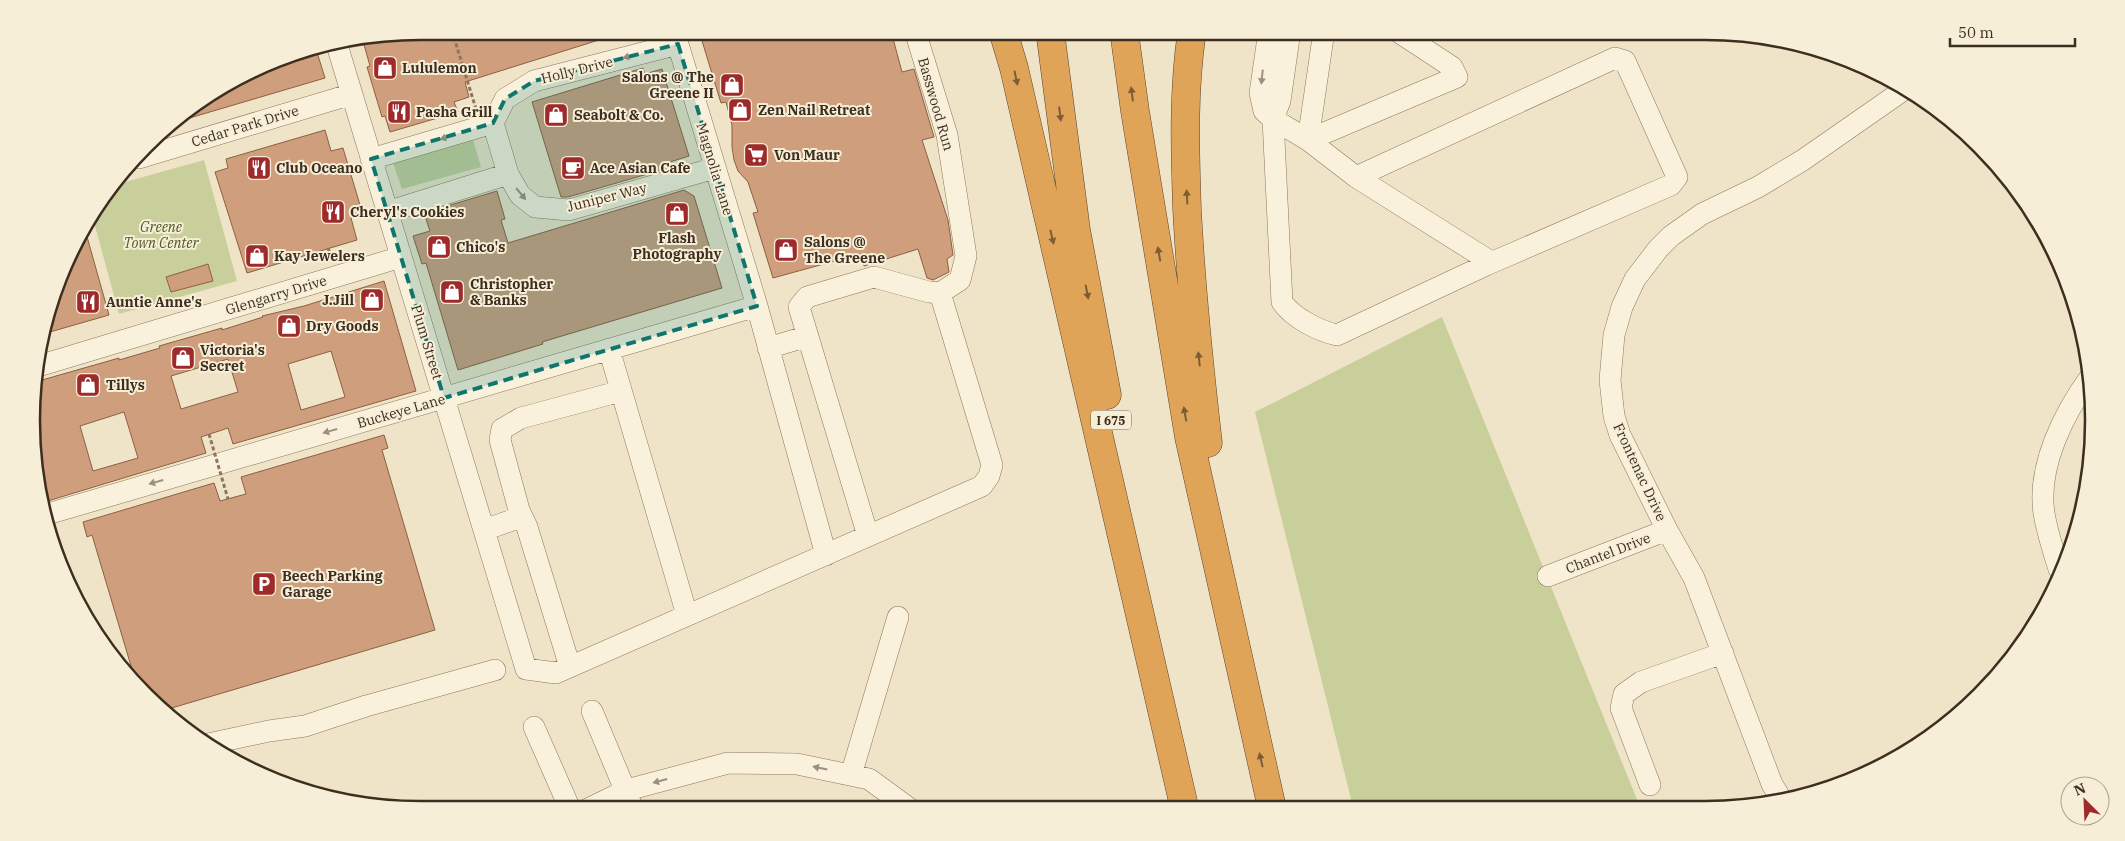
<svg xmlns="http://www.w3.org/2000/svg" width="2125" height="841" viewBox="0 0 2125 841" font-family="'IBM Plex Serif',serif">
  <rect width="100%" height="100%" fill="#f0e4c8"/>
  <!-- green -->
  <path fill="#c9cf9b" d="M 473,140 L 481,167 L 402,189 L 393,163 Z
    M 204,160 L 237,281 L 119,314 L 92,215 L 118,184 Z
    M 1442,317 L 1640,807 L 1353,807 L 1255,412 Z"/>
  <!-- building -->
  <path fill="#cf9f7d" stroke="#8d5f41" fill-rule="evenodd" d="M 420,31 L 618,31 L 618,34 L 465,82 L 469,97 L 454,102 L 458,112 L 390,132 L 385,116 L 382,117 L 367,67 L 370,66 L 363,41 Z
    M 699,31 L 891,31 L 902,72 L 914,69 L 934,137 L 922,140 L 948,220 L 953,255 L 947,259 L 949,272 L 933,280 L 927,278 L 918,249 L 864,266 L 860,254 L 773,278 L 753,213 L 758,212 L 748,182 L 738,171 L 734,160 L 732,147 L 732,125 L 726,102 L 721,103 Z
    M 316,49 L 325,78 L 176,122 L 175,120 L 226,83 L 295,52 Z
    M 643,68 L 645,74 L 662,69 L 689,156 L 670,162 L 672,167 L 568,197 L 561,197 L 532,102 Z
    M 325,130 L 331,151 L 343,148 L 363,215 L 351,218 L 357,240 L 247,273 L 215,172 L 228,168 L 226,159 Z
    M 684,190 L 694,196 L 722,288 L 542,342 L 543,344 L 458,370 L 426,263 L 422,264 L 413,236 L 430,231 L 424,213 L 497,191 L 505,219 L 501,220 L 508,243 Z
    M 84,226 L 109,315 L 43,334 L 52,295 Z
    M 208,264 L 213,281 L 171,292 L 166,277 Z
    M 384,281 L 416,391 L 233,444 L 228,428 L 201,437 L 206,453 L 41,503 L 39,497 L 35,382 L 119,358 L 119,360 L 160,348 L 159,346 L 222,328 L 222,330 L 263,317 L 262,316 L 304,306 ZM 331,351 L 345,397 L 301,410 L 288,364 ZM 228,359 L 238,392 L 181,409 L 171,376 ZM 124,412 L 138,458 L 93,471 L 80,426 Z
    M 384,435 L 388,448 L 382,450 L 435,630 L 165,710 L 134,676 L 92,535 L 87,537 L 83,522 L 214,483 L 220,501 L 246,494 L 241,477 Z"/>
  <g fill="none" stroke-linecap="round" stroke-linejoin="round">
    <defs>
      <path id="minor" d="M 674,31 L 757,306 L 826,555
        M 1269,31 L 1260,93 L 1264,111 L 1273,119 L 1308,140 L 1356,177 L 1615,58 L 1625,61 L 1677,177 L 1671,185 L 1486,265 L 1337,335 C 1319,331 1293,318 1282,302 L 1273,119 L 1280,101 L 1290,31
        M 678,44 L 534,81 L 505,99 L 493,123 L 508,174 L 520,195 L 535,207 L 569,210 L 715,168
        M 337,45 L 526,669 L 556,673 L 982,486 L 989,476 L 992,465 L 940,293 L 960,280 L 966,256 L 947,135 L 915,31
        M 1308,140 L 1457,77 L 1452,67 L 1397,31
        M 1308,140 L 1324,31
        M 139,158 L 352,94
        M 371,159 L 493,123
        M 1356,177 L 1491,262
        M 387,212 L 508,174
        M 768,348 L 808,336
        M 609,349 L 687,615
        M 35,367 L 401,257
        M 519,510 L 527,527 L 570,667
        M 44,515 L 757,306
        M 484,530 L 518,518 L 519,510 L 500,440 L 502,429 L 521,418 L 621,391
        M 868,536 L 799,307 L 807,297 L 874,277 L 929,292 L 940,293
        M 2059,569 C 2053,550 2047,532 2044,513 C 2037,466 2064,413 2091,376
        M 1548,576 L 1667,530
        M 592,711 L 633,809
        M 534,727 L 570,809
        M 208,744 L 269,731 L 305,726 L 366,706 L 495,670
        M 851,775 L 898,617
        M 1650,785 L 1621,708 L 1624,694 L 1641,682 L 1723,653
        M 1781,799 L 1772,784 L 1694,578 L 1667,530 L 1620,435 L 1614,416 L 1610,380 L 1614,335 L 1622,307 L 1635,279 L 1658,249 L 1671,236 L 1702,214 L 1758,187 L 1803,160 L 1905,89
        M 588,809 L 627,790 L 728,763 L 797,764 L 869,779 L 910,809"/>
      <path id="highway" d="M 1003,31 L 1014,68 L 1184,806
        M 1050,31 L 1076,230 L 1107,395
        M 1124,31 L 1135,111 L 1189,437 L 1272,808
        M 1192,31 C 1183,91 1185,149 1187,209 C 1191,287 1199,365 1208,443"/>
    </defs>
    <!-- minor casing -->
    <use href="#minor" stroke="#8d765c" stroke-width="22"/>
    <!-- highway casing -->
    <use href="#highway" stroke="#5b4430" stroke-width="29"/>
    <!-- path -->
    <path stroke="#8d765c" stroke-width="3" stroke-dasharray="4 2.5" stroke-linecap="butt" d="M 452,31 L 476,109
      M 328,248 L 331,257"/>
    <!-- minor -->
    <use href="#minor" stroke="#faf1dc" stroke-width="21"/>
    <!-- highway -->
    <use href="#highway" stroke="#e0a458" stroke-width="28"/>
    <!-- path-bridge -->
    <path stroke="#8d765c" stroke-width="3" stroke-dasharray="4 2.5" stroke-linecap="butt" d="M 209,434 L 228,499"/>
  </g>
  <!-- one-way arrows -->
  <defs><path id="oneway-solid" d="M-6-.8H1V-3.2L6.5 0L1 3.2V.8H-6Z" transform="scale(1.25)"/></defs>
  <g fill="#9c907e">
    <use href="#oneway-solid" transform="translate(630 56) rotate(166)"/>
    <use href="#oneway-solid" transform="translate(1262 77) rotate(96)"/>
    <use href="#oneway-solid" transform="translate(447 137) rotate(163)"/>
    <use href="#oneway-solid" transform="translate(521 194) rotate(50)"/>
    <use href="#oneway-solid" transform="translate(330 431) rotate(164)"/>
    <use href="#oneway-solid" transform="translate(156 482) rotate(164)"/>
    <use href="#oneway-solid" transform="translate(820 768) rotate(-168)"/>
    <use href="#oneway-solid" transform="translate(660 781) rotate(165)"/>
  </g>
  <g fill="#7e5d36">
    <use href="#oneway-solid" transform="translate(1016 78) rotate(78)"/>
    <use href="#oneway-solid" transform="translate(1132 94) rotate(-97)"/>
    <use href="#oneway-solid" transform="translate(1060 114) rotate(83)"/>
    <use href="#oneway-solid" transform="translate(1187 197) rotate(-93)"/>
    <use href="#oneway-solid" transform="translate(1052 237) rotate(77)"/>
    <use href="#oneway-solid" transform="translate(1159 254) rotate(-100)"/>
    <use href="#oneway-solid" transform="translate(1087 292) rotate(79)"/>
    <use href="#oneway-solid" transform="translate(1199 359) rotate(-96)"/>
    <use href="#oneway-solid" transform="translate(1185 414) rotate(-100)"/>
    <use href="#oneway-solid" transform="translate(1261 760) rotate(-103)"/>
  </g>
  <!-- marked area -->
  <path fill="#0f766e" fill-opacity="0.2" stroke="#0f766e" stroke-width="4" stroke-dasharray="10 6" stroke-linejoin="round" d="M 678,44 L 757,306 L 444,398 L 371,159 L 493,123 L 505,99 L 534,81 Z"/>
  <!-- icons -->
  <defs>
    <symbol id="shop-square" viewBox="-11 -11 22 22"><rect x="-9" y="-9" width="18" height="18" rx="4" fill="#9e2a2b" stroke="#f7eed8"/><path d="M-5-2.5h2.3a2.7 3.5 0 0 1 5.4 0H5L5.5 6h-11ZM-1.5-2.5h3a1.5 2.3 0 0 0-3 0Z" fill="#fff"/></symbol>
    <symbol id="restaurant-square" viewBox="-11 -11 22 22"><rect x="-9" y="-9" width="18" height="18" rx="4" fill="#9e2a2b" stroke="#f7eed8"/><path d="M-5-6h1v4h1v-4h1v4h1v-4h1v5L-1.5 .5V6h-2V.5L-5-1ZM5-6V6H3V1.5H1.5Q1.5-4 5-6Z" fill="#fff"/></symbol>
    <symbol id="supermarket-square" viewBox="-11 -11 22 22"><rect x="-9" y="-9" width="18" height="18" rx="4" fill="#9e2a2b" stroke="#f7eed8"/><path d="M-6-5.5h2.5l.6 2H6L4.5 2H-2.5L-4.4-4H-6ZM-1.5 3.2a1.3 1.3 0 1 0 .1 0ZM3 3.2a1.3 1.3 0 1 0 .1 0Z" fill="#fff"/></symbol>
    <symbol id="cafe-square" viewBox="-11 -11 22 22"><rect x="-9" y="-9" width="18" height="18" rx="4" fill="#9e2a2b" stroke="#f7eed8"/><path d="M-5.5-4.5H6V0H3Q3 3.5 0 3.5H-2.5Q-5.5 3.5-5.5 0ZM3-3.2v2h1.7v-2ZM-6 4.5H4V6H-6Z" fill="#fff"/></symbol>
    <symbol id="parking-square" viewBox="-11 -11 22 22"><rect x="-9" y="-9" width="18" height="18" rx="4" fill="#9e2a2b" stroke="#f7eed8"/><path d="M-3.5-5.5H1a3.5 3.5 0 0 1 0 7H-1V5.5H-3.5ZM-1-3.4V-.6H.8a1.4 1.4 0 0 0 0-2.8Z" fill="#fff"/></symbol>
  </defs>
  <g fill-rule="evenodd">
    <use href="#shop-square" x="371" y="54" width="28" height="28"/>
    <use href="#shop-square" x="718" y="71" width="28" height="28"/>
    <use href="#shop-square" x="726" y="96" width="28" height="28"/>
    <use href="#restaurant-square" x="385" y="98" width="28" height="28"/>
    <use href="#shop-square" x="542" y="101" width="28" height="28"/>
    <use href="#supermarket-square" x="742" y="141" width="28" height="28"/>
    <use href="#restaurant-square" x="245" y="154" width="28" height="28"/>
    <use href="#cafe-square" x="559" y="154" width="28" height="28"/>
    <use href="#restaurant-square" x="319" y="198" width="28" height="28"/>
    <use href="#shop-square" x="663" y="200" width="28" height="28"/>
    <use href="#shop-square" x="425" y="233" width="28" height="28"/>
    <use href="#shop-square" x="772" y="236" width="28" height="28"/>
    <use href="#shop-square" x="243" y="242" width="28" height="28"/>
    <use href="#shop-square" x="438" y="278" width="28" height="28"/>
    <use href="#shop-square" x="358" y="286" width="28" height="28"/>
    <use href="#restaurant-square" x="74" y="288" width="28" height="28"/>
    <use href="#shop-square" x="275" y="312" width="28" height="28"/>
    <use href="#shop-square" x="169" y="344" width="28" height="28"/>
    <use href="#shop-square" x="74" y="371" width="28" height="28"/>
    <use href="#parking-square" x="250" y="570" width="28" height="28"/>
  </g>
  <g text-anchor="middle" dominant-baseline="central" stroke-width="4" stroke-linejoin="round" paint-order="stroke">
    <!-- shield labels -->
    <rect fill="#f7eed8" stroke="#756857" stroke-width="1" x="1091" y="410.5" width="40" height="19" rx="4"/>
    <g font-size="12" font-weight="bold" fill="#3d2e20">
      <text x="1111" y="420">I 675</text>
    </g>
    <!-- poi labels -->
    <g font-size="14" font-weight="bold" fill="#3d2e20" stroke="#f7eed8" text-anchor="start">
      <text x="402" y="68">Lululemon</text>
      <text x="714" y="77" text-anchor="end">Salons @ The<tspan x="714" dy="16">Greene II</tspan></text>
      <text x="758" y="110">Zen Nail Retreat</text>
      <text x="416" y="112">Pasha Grill</text>
      <text x="574" y="115">Seabolt &amp; Co.</text>
      <text x="774" y="155">Von Maur</text>
      <text x="276" y="168">Club Oceano</text>
      <text x="590" y="168">Ace Asian Cafe</text>
      <text x="350" y="212">Cheryl's Cookies</text>
      <text x="677" y="238" text-anchor="middle">Flash<tspan x="677" dy="16">Photography</tspan></text>
      <text x="804" y="242">Salons @<tspan x="804" dy="16">The Greene</tspan></text>
      <text x="456" y="247">Chico's</text>
      <text x="274" y="256">Kay Jewelers</text>
      <text x="470" y="284">Christopher<tspan x="470" dy="16">&amp; Banks</tspan></text>
      <text x="354" y="300" text-anchor="end">J.Jill</text>
      <text x="106" y="302">Auntie Anne's</text>
      <text x="306" y="326">Dry Goods</text>
      <text x="200" y="350">Victoria's<tspan x="200" dy="16">Secret</tspan></text>
      <text x="106" y="385">Tillys</text>
      <text x="282" y="576">Beech Parking<tspan x="282" dy="16">Garage</tspan></text>
    </g>
    <!-- street labels -->
    <g font-size="14" fill="#3d2e20" stroke="#f7eed8">
      <text transform="translate(577 70) rotate(-14)">Holly Drive</text>
      <text transform="translate(936 104) rotate(74)">Basswood Run</text>
      <text transform="translate(245 126) rotate(-17)">Cedar Park Drive</text>
      <text transform="translate(715 169) rotate(73)">Magnolia Lane</text>
      <text transform="translate(607 197) rotate(-14)">Juniper Way</text>
      <text transform="translate(276 295) rotate(-17)">Glengarry Drive</text>
      <text transform="translate(427 342) rotate(73)">Plum Street</text>
      <text transform="translate(401 411) rotate(-16)">Buckeye Lane</text>
      <text transform="translate(1640 472) rotate(65)">Frontenac Drive</text>
      <text transform="translate(1608 553) rotate(-21)">Chantel Drive</text>
    </g>
    <!-- park labels -->
    <g font-size="14" font-style="italic" fill="#4d5a26" stroke="#f7eed8">
      <text x="161" y="227">Greene<tspan x="161" dy="16">Town Center</tspan></text>
    </g>
  </g>
  <!-- crop -->
  <path d="M0 0H2125V841H0ZM420 40H1705A380 380 0 0 1 2085 420V421A380 380 0 0 1 1705 801H420A380 380 0 0 1 40 421V420A380 380 0 0 1 420 40Z" fill="#f7eed8" fill-rule="evenodd"/>
  <path fill="none" stroke="#3d2e20" stroke-width="2.5" d="M420 40H1705A380 380 0 0 1 2085 420V421A380 380 0 0 1 1705 801H420A380 380 0 0 1 40 421V420A380 380 0 0 1 420 40Z"/>
  <!-- north arrow -->
  <g transform="translate(2085 801) rotate(336)"><circle r="24" fill="#f7eed8" stroke="#ada18e"/>
  <path d="M0-4L9 19L0 12L-9 19Z" fill="#9e2a2b"/>
  <text y="-8" font-size="14" font-weight="bold" text-anchor="middle" fill="#3d2e20">N</text>
  </g>
  <!-- scale -->
  <path d="M1950 38v8h125v-8" fill="none" stroke="#3d2e20" stroke-width="2.5"/>
  <text x="1958" y="38" font-size="15" fill="#3d2e20" stroke="#f7eed8" stroke-width="4" paint-order="stroke">50 m</text>
</svg>
